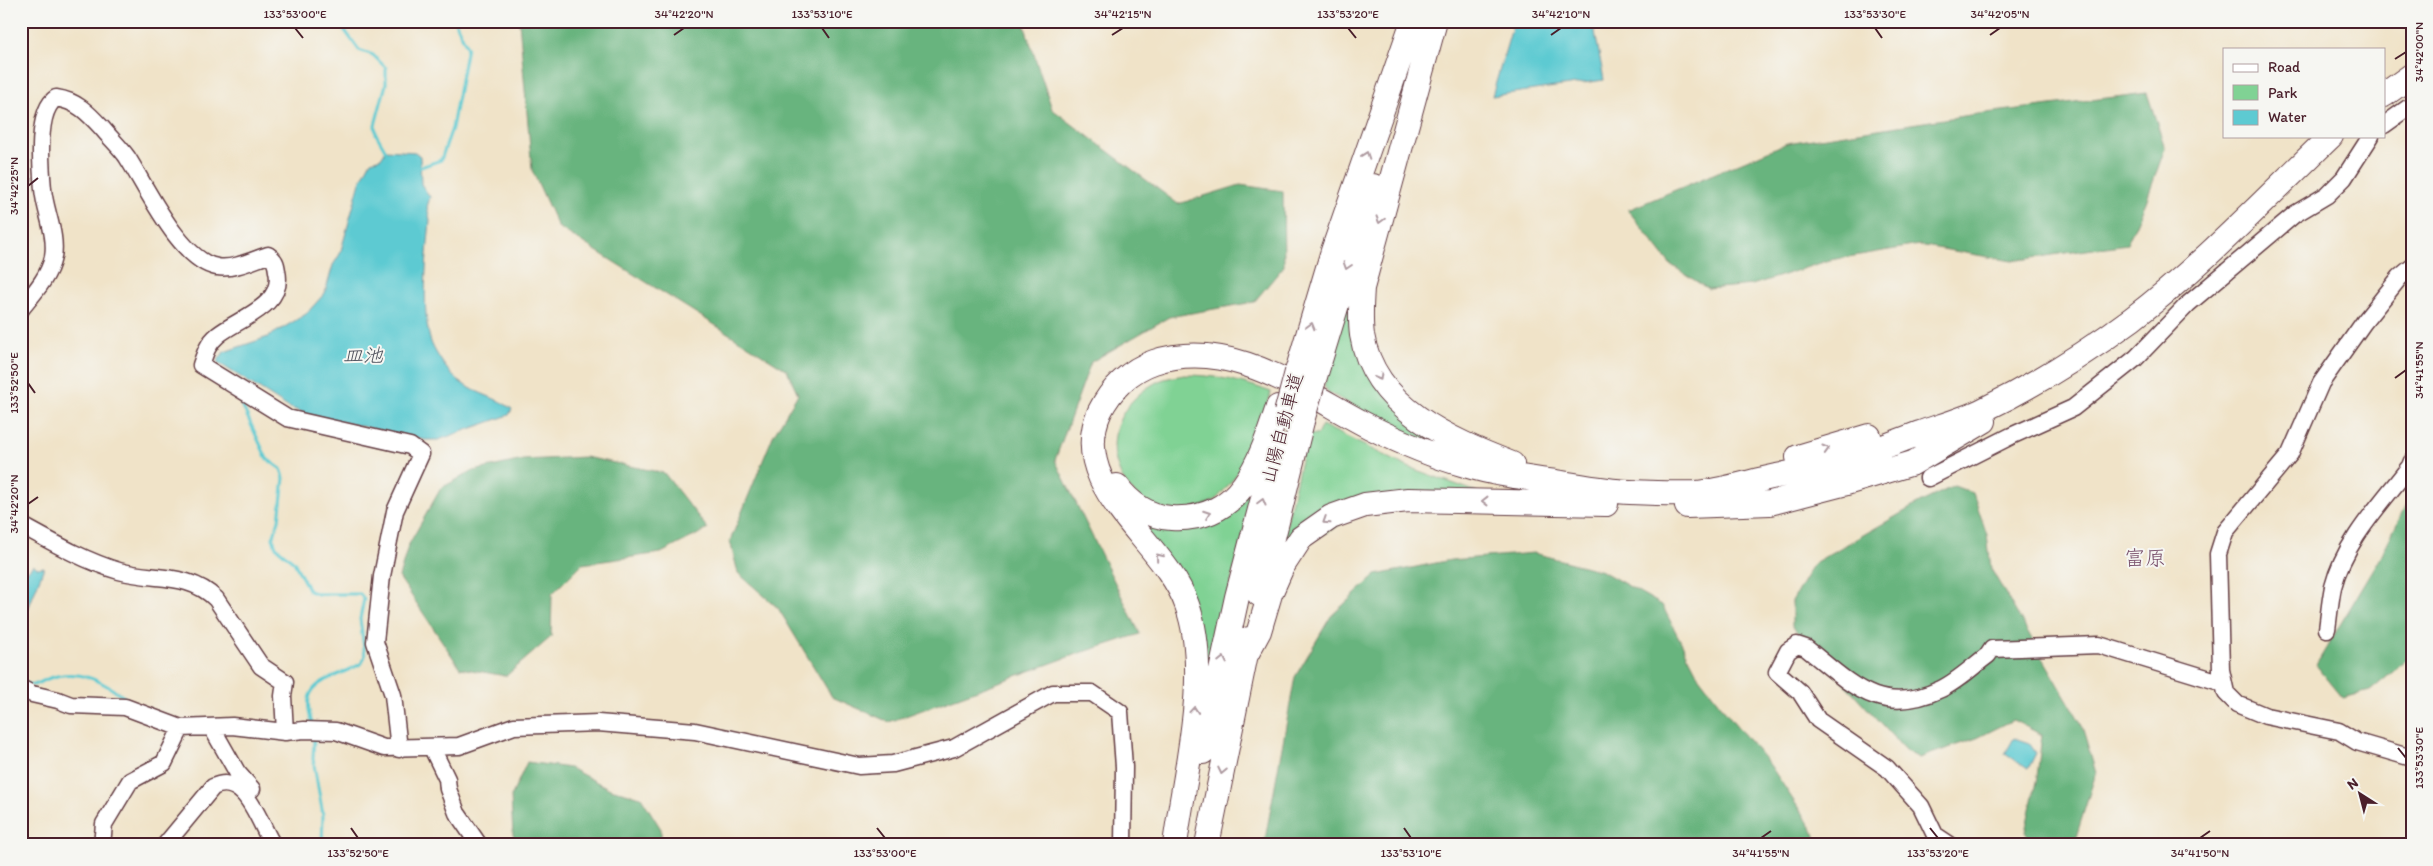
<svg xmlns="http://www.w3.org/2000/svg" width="2433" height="866" viewBox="0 0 2433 866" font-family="Itim,'Klee One',sans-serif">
  <rect width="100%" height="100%" fill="#f6f6f2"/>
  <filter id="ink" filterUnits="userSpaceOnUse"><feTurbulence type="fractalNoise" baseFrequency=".02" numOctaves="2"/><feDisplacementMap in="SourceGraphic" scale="10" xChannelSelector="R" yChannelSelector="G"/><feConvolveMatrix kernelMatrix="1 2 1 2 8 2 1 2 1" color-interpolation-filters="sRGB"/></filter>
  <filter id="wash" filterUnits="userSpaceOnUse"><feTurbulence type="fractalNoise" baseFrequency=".0096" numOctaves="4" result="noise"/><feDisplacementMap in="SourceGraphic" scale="20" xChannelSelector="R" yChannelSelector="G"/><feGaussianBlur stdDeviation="1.12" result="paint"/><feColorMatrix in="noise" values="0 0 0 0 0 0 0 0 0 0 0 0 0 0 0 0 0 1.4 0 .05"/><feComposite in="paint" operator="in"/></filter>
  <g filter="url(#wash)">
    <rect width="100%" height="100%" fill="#f0e3c8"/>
    <!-- green -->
    <path fill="#80d294" stroke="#657860" d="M 1348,295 L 1364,362 L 1471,453 L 1425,443 L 1329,393 L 1324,386 Z
      M 1184,375 C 1216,375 1242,381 1271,392 C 1262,428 1250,460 1226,488 C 1223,491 1220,496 1216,499 C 1135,547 1068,433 1155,383 C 1163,378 1175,377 1184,375 Z
      M 1322,425 L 1408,467 L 1477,492 L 1389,495 L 1278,562 L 1307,434 L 1317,435 Z
      M 1255,488 L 1209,670 L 1203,668 L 1136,511 L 1155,522 Z"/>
    <!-- forest -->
    <path fill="#68b47e" stroke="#596a54" d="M 519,21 L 1023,21 L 1052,109 L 1178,204 L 1240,185 L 1283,191 L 1284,266 L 1254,302 L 1169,317 L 1091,362 L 1055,460 L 1140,634 L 1071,656 L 889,722 L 832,697 L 778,608 L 738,573 L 730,541 L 773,436 L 798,394 L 787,370 L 558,227 L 532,170 Z
      M 2147,93 L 2165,148 L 2146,202 L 2127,244 L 2012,261 L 1919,245 L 1830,260 L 1752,285 L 1708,289 L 1670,264 L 1628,210 L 1787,143 L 1970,115 Z
      M 585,457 L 664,473 L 708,529 L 661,553 L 582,564 L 552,594 L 551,637 L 506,676 L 460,668 L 399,577 L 408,546 L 441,488 L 473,471 L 523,460 Z
      M 1954,486 L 1973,493 L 1987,535 L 1991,569 L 2081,723 L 2096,773 L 2076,837 L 2070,845 L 2034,845 L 2025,832 L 2037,777 L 2042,735 L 2013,720 L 1977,738 L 1919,758 L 1906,751 L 1792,626 L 1792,601 L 1814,563 L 1921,502 Z
      M 2412,493 L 2412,656 L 2370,691 L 2343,698 L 2316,665 L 2380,558 Z
      M 1534,553 L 1602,571 L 1662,605 L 1699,677 L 1732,720 L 1770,765 L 1813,830 L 1818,845 L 1264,845 L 1295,677 L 1331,616 L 1376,575 L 1451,560 Z
      M 527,762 L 570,768 L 610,789 L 641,797 L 661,829 L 661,845 L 523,845 L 513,835 L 511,797 Z"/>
    <!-- water -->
    <path fill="#5dcad2" stroke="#54747e" d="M 1514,21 L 1593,21 L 1604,80 L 1492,96 Z
      M 386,150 L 415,152 L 420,156 L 421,184 L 430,197 L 427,207 L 430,220 C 427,256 421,305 430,339 C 433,350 445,367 452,375 C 469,393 494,395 512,409 L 509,415 L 438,440 L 425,440 L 310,415 L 288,407 L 217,362 L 224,352 L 268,337 L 306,314 L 325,293 L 333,265 L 340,254 L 360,182 L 371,161 L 381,158 Z
      M 21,561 L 25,562 L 23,567 L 27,572 L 33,565 L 38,568 L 44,567 L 21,628 Z
      M 2014,738 L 2029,743 L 2036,753 L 2028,769 L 2005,754 Z"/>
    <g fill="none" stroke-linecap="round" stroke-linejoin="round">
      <!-- stream -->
      <path stroke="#5dcad2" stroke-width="3" d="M 338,21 L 359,50 L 373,55 L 386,68 L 386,84 L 375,125 L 376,134 L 387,153
        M 418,168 L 441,160 L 452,128 L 467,47 L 455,21
        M 244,399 L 242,405 L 267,459 L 281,469 L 284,478 L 279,520 L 273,538 L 276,547 L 294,562 L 309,591 L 318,594 L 360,594 L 364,599 L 360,619 L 365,656 L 362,663 C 333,681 295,679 313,725
        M 28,684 C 37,687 42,680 50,678 C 80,667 106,683 129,701
        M 314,737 L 313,759 L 323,815 L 322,845"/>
    </g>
  </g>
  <g filter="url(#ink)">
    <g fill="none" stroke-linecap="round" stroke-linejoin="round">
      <defs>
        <path id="minor" d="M 2384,125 L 2412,105
          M 2412,267 L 2400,277 L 2364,322 L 2321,383 L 2290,454 L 2225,532 L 2218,554 L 2221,670 L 2226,693 L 2237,704 L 2266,716 L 2339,731 L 2357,742 L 2412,758
          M 21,309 C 33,294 49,277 53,257 C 57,234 45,212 43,189 C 41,167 36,111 56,98 C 77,101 88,113 102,128 C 110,138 120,147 127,157 C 146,186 180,261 217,267 C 233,270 253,260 268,255 C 275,260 276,263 277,271 C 285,306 239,318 218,335 C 208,343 205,353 201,365 L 287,418 L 410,446 L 421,454 L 395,511 L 382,576 L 375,642 L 393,695 L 399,749
          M 1928,478 L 2011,436 L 2073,408 L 2136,358 L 2188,304 L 2295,214 L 2327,195 L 2344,178 L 2371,136
          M 21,525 C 52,542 85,561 119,571 C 154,581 189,572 216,599 L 261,666 L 285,682 L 283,696 L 285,732
          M 2327,629 C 2329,616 2330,601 2333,587 C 2345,540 2381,504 2410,466 L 2412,461
          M 21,688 L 32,694 L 58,700 L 71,705 L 125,707 L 181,728 L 232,726 L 285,732 L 304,730 L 336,731 L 384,748 L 459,746 L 514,726 L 598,723 L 695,731 L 859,766 L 893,764 L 954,748 L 1053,693 L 1092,693 L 1120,712 L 1124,767 L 1123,845
          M 212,728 L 237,772 L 252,789
          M 432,748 L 447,779 L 448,789 L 457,813 L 479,845
          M 102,845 L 104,824 L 130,781 L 164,763 L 181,728
          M 165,845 L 213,787 C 246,771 259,824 273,845
          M 1950,845 L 1935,835 L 1921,806 L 1887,768 L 1818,720 L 1800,692 L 1777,672 L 1788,651 L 1797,645 L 1806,648 C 1851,684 1880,718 1941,689 C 1958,681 1973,666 1988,655 L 1992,649 L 2099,645 L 2223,683"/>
        <path id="highway" d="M 1435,21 L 1362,288 C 1361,303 1360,320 1362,335 C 1374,408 1450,440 1512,464
          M 2384,95 L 2412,75
          M 1297,372 L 1333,251 L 1413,21
          M 1313,383 L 1373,186
          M 1798,457 L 1869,436
          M 1117,486 C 1129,503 1149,517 1171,518 C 1241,522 1260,462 1278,407
          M 1687,506 L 1770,503 L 1843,484 L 1913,463 L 1984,421
          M 1259,594 L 1302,421
          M 1246,655 L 1259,631 L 1270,594 L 1282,567 L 1301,538 L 1331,517 L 1365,505 L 1408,500 L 1606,504
          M 1203,752 L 1237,597 L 1277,445
          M 1175,845 C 1184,774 1212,673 1187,605 C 1165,541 1065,487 1100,411 C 1111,389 1130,370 1154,362 C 1232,336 1304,393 1370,427 C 1400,442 1433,456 1465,465 C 1494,474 1526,478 1556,482 C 1581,486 1606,491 1630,492 C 1651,493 1674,494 1695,493 C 1722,491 1751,481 1777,476 C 1798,471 1821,468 1841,462 C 1868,453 1894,443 1920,433 C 1940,426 1962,420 1981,411 C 2033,386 2086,353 2132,319 C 2204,264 2266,198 2331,136
          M 1207,845 L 1249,639"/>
      </defs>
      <!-- minor casing -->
      <use href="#minor" stroke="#633c43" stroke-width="19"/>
      <!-- highway casing -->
      <use href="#highway" stroke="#633c43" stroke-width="26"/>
      <!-- minor -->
      <use href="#minor" stroke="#fff" stroke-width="16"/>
      <!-- highway -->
      <use href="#highway" stroke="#fff" stroke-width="24"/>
      <defs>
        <path id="highway-bridge" d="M 1286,413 L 1297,372
          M 1302,421 L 1313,383"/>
      </defs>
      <!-- highway-bridge casing -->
      <use href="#highway-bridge" stroke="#633c43" stroke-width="26" stroke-linecap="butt"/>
      <!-- highway-bridge -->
      <use href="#highway-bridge" stroke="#fff" stroke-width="24"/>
    </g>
    <!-- one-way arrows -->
    <defs><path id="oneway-chevron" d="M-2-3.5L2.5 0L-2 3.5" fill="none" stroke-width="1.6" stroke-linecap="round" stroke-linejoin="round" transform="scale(1.25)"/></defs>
    <g stroke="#ae9aa0">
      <use href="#oneway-chevron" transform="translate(1366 155) rotate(-71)"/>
      <use href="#oneway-chevron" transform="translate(1380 220) rotate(106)"/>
      <use href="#oneway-chevron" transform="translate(1347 266) rotate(108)"/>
      <use href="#oneway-chevron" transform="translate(1311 326) rotate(-74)"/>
      <use href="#oneway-chevron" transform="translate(1379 377) rotate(60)"/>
      <use href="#oneway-chevron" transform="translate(1826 449) rotate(-16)"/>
      <use href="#oneway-chevron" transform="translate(1485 501) rotate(-180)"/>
      <use href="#oneway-chevron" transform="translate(1262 502) rotate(-75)"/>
      <use href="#oneway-chevron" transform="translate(1207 514) rotate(-20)"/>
      <use href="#oneway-chevron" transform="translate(1326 521) rotate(147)"/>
      <use href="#oneway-chevron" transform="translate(1159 557) rotate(-129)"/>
      <use href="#oneway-chevron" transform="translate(1223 660) rotate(-77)"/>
      <use href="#oneway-chevron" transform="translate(1194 710) rotate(-85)"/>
      <use href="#oneway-chevron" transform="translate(1222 771) rotate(102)"/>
    </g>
  </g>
  <!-- ticks -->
  <path fill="none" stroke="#4a1f2b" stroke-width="2" d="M 295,28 L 303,38M 822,28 L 829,38M 1348,28 L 1356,38M 1875,28 L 1882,38M 674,35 L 684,28M 1112,35 L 1123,28M 1551,35 L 1561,28M 1990,35 L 2000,28M 2395,59 L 2406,52M 28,186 L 38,178M 2395,378 L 2406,370M 28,383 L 35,393M 28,504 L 38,497M 2398,748 L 2406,758M 351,828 L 358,838M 877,828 L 885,838M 1404,828 L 1411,838M 1930,828 L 1938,838M 1761,838 L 1771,831M 2200,838 L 2210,831"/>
  <g text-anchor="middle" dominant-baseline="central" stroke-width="4" stroke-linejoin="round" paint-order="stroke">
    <!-- street labels -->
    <g font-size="19" fill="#4a1f2b" stroke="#f6f6f2">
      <text transform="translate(1282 428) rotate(-75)">山陽自動車道</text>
    </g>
    <!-- water labels -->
    <g font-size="20" font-style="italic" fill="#50525d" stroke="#f6f6f2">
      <text x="363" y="355">皿池</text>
    </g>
    <!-- quarter labels -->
    <g font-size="21" fill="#7b536e" stroke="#f6f6f2">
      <text x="2145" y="557">富原</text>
    </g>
  </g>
  <!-- margin -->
  <rect width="2433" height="866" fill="none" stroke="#f6f6f2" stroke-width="55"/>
  <!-- legend -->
  <rect x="2223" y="48" width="162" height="90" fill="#f6f6f2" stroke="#b1a0a2"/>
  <rect x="2233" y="64" width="25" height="8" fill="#ffffff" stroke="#b1a0a2"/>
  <text x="2268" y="72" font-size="15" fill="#4a1f2b">Road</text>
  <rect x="2233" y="85" width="25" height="15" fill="#80d294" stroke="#b1a0a2"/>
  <text x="2268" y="98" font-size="15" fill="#4a1f2b">Park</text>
  <rect x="2233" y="110" width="25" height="15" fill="#5dcad2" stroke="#b1a0a2"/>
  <text x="2268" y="122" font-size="15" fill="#4a1f2b">Water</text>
  <!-- north arrow -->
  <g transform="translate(2360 794) rotate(324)" stroke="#f6f6f2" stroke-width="4" paint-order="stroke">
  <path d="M0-4L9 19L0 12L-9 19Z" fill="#4a1f2b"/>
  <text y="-8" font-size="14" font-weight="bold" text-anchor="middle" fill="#4a1f2b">N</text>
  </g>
  <rect x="28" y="28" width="2378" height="810" fill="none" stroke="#4a1f2b" stroke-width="2"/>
  <g font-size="12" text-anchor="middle" fill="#4a1f2b">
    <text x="295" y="18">133°53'00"E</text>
    <text x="684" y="18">34°42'20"N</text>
    <text x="822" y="18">133°53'10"E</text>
    <text x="1123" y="18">34°42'15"N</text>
    <text x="1348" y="18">133°53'20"E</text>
    <text x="1561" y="18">34°42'10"N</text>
    <text x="1875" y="18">133°53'30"E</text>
    <text x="2000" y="18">34°42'05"N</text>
    <text transform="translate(2419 52) rotate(-90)" y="4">34°42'00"N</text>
    <text transform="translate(14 186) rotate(-90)" y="4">34°42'25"N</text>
    <text transform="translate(2419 370) rotate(-90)" y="4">34°41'55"N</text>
    <text transform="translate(14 383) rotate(-90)" y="4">133°52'50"E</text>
    <text transform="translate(14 504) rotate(-90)" y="4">34°42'20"N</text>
    <text transform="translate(2419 758) rotate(-90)" y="4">133°53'30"E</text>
    <text x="358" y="857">133°52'50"E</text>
    <text x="885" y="857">133°53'00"E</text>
    <text x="1411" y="857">133°53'10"E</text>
    <text x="1761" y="857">34°41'55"N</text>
    <text x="1938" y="857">133°53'20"E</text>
    <text x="2200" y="857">34°41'50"N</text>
  </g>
</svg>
